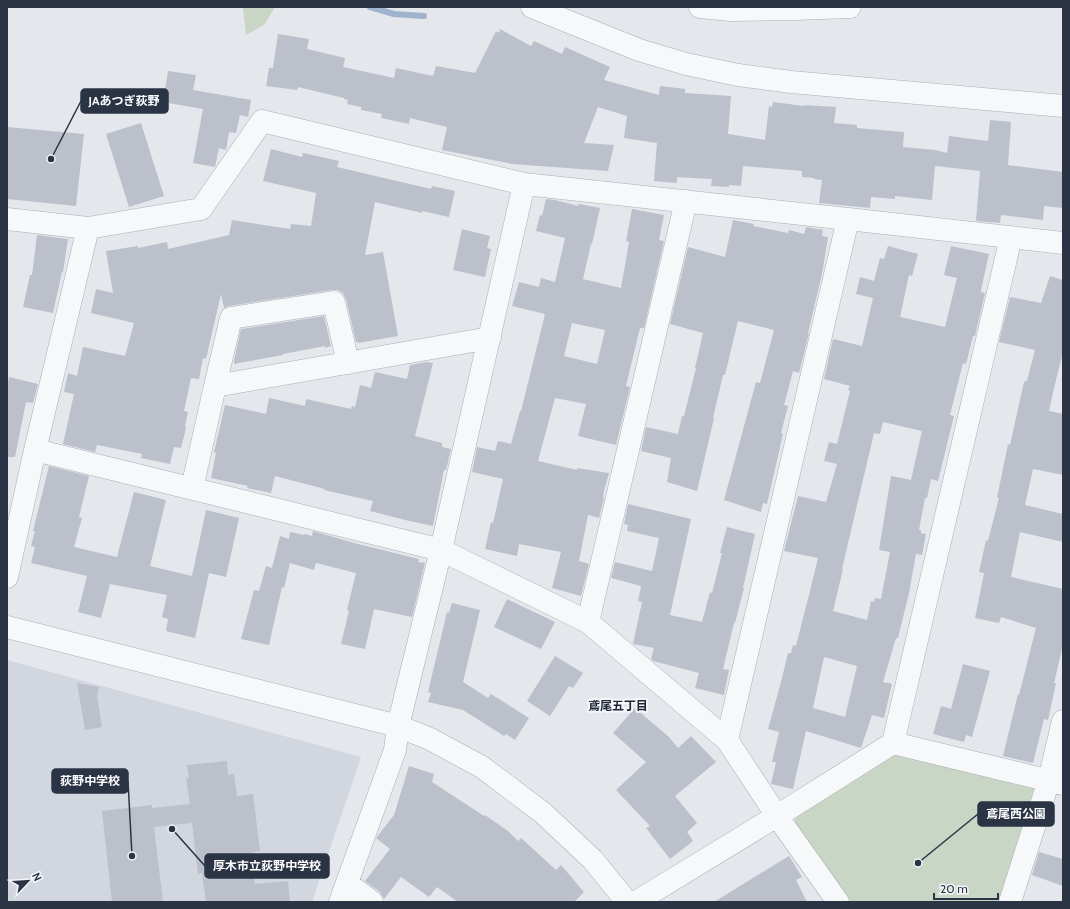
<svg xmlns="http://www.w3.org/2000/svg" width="1070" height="909" viewBox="0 0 1070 909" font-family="Cabin,'Noto Sans JP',sans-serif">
  <rect width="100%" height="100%" fill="#e4e7ec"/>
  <!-- built -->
  <path fill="#d2d6de" d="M 7,660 L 361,757 L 312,902 L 7,902 Z"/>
  <!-- green -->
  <path fill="#c9d6c5" d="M 243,7 L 275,7 L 264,25 L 246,35 Z
    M 899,754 L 1032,786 L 1037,795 L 1003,902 L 848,902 L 794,824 L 796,813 L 890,756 Z"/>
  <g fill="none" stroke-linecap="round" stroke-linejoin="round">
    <!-- stream -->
    <path stroke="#9fb4cc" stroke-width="6" d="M 370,7 L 394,14 L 424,16"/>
  </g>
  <!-- building -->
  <path fill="#bbc0ca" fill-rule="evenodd" d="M 500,29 L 531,46 L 534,41 L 562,54 L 565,47 L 610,67 L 604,80 L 659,95 L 660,86 L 685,89 L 685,93 L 731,96 L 728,134 L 765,140 L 769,106 L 772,107 L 773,102 L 804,106 L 804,105 L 836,107 L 834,123 L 857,125 L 857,128 L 904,132 L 903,147 L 935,150 L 947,153 L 949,136 L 988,141 L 990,120 L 1011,122 L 1008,165 L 1063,172 L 1063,208 L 1044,206 L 1043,220 L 1001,215 L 1000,223 L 976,221 L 980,171 L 935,166 L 932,200 L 895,196 L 895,199 L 871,197 L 870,208 L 819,203 L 822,180 L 814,179 L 814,178 L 802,177 L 802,171 L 743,166 L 741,186 L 729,185 L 729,187 L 711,186 L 712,179 L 677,177 L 677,183 L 654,181 L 657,143 L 624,138 L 627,116 L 598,107 L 584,143 L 614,145 L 608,171 L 512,164 L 442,150 L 447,127 L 410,118 L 409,124 L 381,118 L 382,114 L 361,110 L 361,107 L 347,104 L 348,100 L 344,99 L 344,98 L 298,87 L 297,90 L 266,86 L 269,68 L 273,68 L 278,34 L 309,39 L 307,49 L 345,58 L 343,67 L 394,78 L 396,68 L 433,76 L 436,66 L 475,73 L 496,31 L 499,33 Z
    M 168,71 L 196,75 L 193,90 L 251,100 L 248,117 L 240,115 L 236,133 L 229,132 L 226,150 L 219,148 L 215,167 L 193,163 L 203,109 L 163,102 Z
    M 141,123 L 164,196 L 129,207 L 106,134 Z
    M 7,127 L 84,134 L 76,206 L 7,199 Z
    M 271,149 L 302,157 L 303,153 L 339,161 L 337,167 L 431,189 L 432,186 L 455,191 L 449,217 L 422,211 L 422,213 L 375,202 L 365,255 L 383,252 L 398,336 L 358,343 L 358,342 L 356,342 L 346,299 L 343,293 L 338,290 L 332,290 L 229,306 L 224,308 L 221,294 L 206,359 L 203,358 L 199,379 L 191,378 L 184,411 L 188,412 L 185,426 L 186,427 L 185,432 L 181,448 L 174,447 L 170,464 L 141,458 L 142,454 L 97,445 L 95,452 L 63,444 L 74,394 L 64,392 L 68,373 L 77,376 L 83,347 L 125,356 L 134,323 L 91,313 L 96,289 L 113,293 L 106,251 L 138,246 L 138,248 L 167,242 L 168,249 L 229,235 L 232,220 L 290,229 L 291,224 L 311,226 L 316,193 L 263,181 Z
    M 546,199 L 555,200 L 578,206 L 579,204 L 600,208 L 592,244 L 591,244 L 583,279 L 621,288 L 629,242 L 626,241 L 632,209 L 664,215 L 659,240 L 664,241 L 644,328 L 640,328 L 626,386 L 630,387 L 616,445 L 578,436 L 586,404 L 555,398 L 538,461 L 577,470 L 577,468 L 609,473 L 604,491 L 603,498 L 604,498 L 599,518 L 588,515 L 579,561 L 589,564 L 581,596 L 552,588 L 561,552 L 519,544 L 517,556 L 485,549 L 491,522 L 493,523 L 503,479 L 472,472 L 477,447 L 495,451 L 498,441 L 511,444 L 520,411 L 521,411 L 545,314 L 512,306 L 519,282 L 539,287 L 541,278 L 555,282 L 565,238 L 536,231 L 540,215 L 542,216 ZM 572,323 L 605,330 L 597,364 L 564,356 Z
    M 733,220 L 754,224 L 753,226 L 788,233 L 789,230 L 804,234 L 806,227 L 823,230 L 822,236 L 828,237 L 822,274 L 808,333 L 809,333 L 799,373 L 793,371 L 784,405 L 788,406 L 781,433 L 783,434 L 778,456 L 767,504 L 763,503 L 761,512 L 724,500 L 756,382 L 760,383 L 774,330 L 738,321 L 725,375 L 723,375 L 713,418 L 714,418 L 697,491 L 667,482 L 671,458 L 641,451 L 646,427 L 678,434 L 682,416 L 684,416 L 696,368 L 695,368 L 703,333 L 670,324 L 688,247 L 725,257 Z
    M 462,229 L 490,236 L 487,248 L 491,249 L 485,277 L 453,270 Z
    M 37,235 L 68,239 L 63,272 L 62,272 L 53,313 L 23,307 L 30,275 L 32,275 Z
    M 888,246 L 918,254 L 912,276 L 909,275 L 900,317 L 945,327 L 957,278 L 944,275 L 951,246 L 989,254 L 981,290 L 981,292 L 985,293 L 975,336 L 973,336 L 966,364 L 963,363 L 950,415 L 954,416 L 938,481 L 931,479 L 927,498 L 925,498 L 919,530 L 921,530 L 921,533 L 926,534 L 922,555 L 916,554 L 909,593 L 898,638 L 896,638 L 883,682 L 892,684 L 884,718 L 872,715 L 861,748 L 806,731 L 793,789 L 771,784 L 776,762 L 772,762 L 779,732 L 768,729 L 781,682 L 788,653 L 791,653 L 793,645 L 796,646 L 806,606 L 806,607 L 818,558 L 784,551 L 798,496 L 826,502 L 837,464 L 824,461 L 829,442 L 837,444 L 850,391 L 848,390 L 850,386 L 824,379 L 833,339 L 862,346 L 873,298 L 856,294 L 860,277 L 874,281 L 880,258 L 884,259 ZM 883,422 L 922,431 L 911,480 L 891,476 L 879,550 L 890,552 L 881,599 L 875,598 L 874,602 L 871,601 L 867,620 L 833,611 L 843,569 L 842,569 L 874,433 L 880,434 ZM 824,657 L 857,666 L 845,717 L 813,708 Z
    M 1050,276 L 1063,280 L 1063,352 L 1054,388 L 1049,411 L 1063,414 L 1063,475 L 1033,469 L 1025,505 L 1063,514 L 1063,542 L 1020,532 L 1011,577 L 1063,589 L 1063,645 L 1054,683 L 1056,683 L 1048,720 L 1044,719 L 1033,763 L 1003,756 L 1018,694 L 1019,695 L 1036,628 L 1001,617 L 999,623 L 975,618 L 984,573 L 979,572 L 986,540 L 988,541 L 999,498 L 997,498 L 1008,444 L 1010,445 L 1024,382 L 1027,381 L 1035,350 L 999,342 L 1010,297 L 1041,303 Z
    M 324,316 L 331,346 L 325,348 L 325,346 L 283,354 L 283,355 L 234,364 L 234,361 L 241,329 Z
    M 427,362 L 433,363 L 415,436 L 442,443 L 442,447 L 451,449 L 446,470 L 444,470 L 433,526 L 405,520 L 370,511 L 373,501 L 324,490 L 325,489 L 275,476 L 271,493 L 247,488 L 248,486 L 211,478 L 216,453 L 214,452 L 215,448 L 225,405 L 266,414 L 269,398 L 305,406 L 306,399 L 351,409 L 352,406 L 355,407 L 360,385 L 371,388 L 375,372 L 407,379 L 410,365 Z
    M 9,377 L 38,384 L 33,403 L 26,402 L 15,457 L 7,457 L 7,387 Z
    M 49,466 L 89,476 L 79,517 L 82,518 L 74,547 L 117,557 L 134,492 L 166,500 L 150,566 L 192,576 L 206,510 L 239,518 L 226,577 L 209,573 L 195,638 L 166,631 L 168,619 L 162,617 L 167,595 L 110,584 L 101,618 L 78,612 L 87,576 L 31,563 L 35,547 L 31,546 L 35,531 L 33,531 Z
    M 628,504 L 691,519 L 670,615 L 702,622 L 710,592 L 712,593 L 722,553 L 720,553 L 727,527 L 755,534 L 743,588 L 744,588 L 735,623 L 734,623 L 723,669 L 729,670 L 724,695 L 695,688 L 699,673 L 653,661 L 651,659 L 654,648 L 633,644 L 642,602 L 638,601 L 641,586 L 611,578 L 615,562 L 652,571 L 659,538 L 627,531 L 628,525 L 624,524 Z
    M 313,531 L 354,543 L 419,559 L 418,562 L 425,563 L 412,617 L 374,609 L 365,649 L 341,644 L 349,611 L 347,610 L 356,573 L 316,563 L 314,570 L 290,563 L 284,588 L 282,587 L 269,645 L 241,639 L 254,590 L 259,591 L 266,566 L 272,568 L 280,536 L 289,539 L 290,532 L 304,535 L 305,534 L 312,536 Z
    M 507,599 L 555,622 L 541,649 L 494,627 Z
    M 452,603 L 480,610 L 463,682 L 488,698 L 491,694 L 529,718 L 515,740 L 506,734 L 504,736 L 463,710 L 428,702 L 431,693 L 428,692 L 447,612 L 449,613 Z
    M 555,656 L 583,673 L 573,688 L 569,686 L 550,716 L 527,701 Z
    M 963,664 L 990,671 L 972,737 L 966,735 L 964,742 L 933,734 L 941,706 L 951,709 Z
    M 77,683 L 99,687 L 97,696 L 102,727 L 85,730 Z
    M 635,708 L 669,737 L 678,748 L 691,736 L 716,762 L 675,796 L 697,823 L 687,832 L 693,841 L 670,859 L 646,828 L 650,826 L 616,790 L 646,762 L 613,733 Z
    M 227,761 L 228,775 L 234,774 L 237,796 L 253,794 L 260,851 L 251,852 L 255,884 L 288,881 L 290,902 L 206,902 L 202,873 L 198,874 L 192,823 L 154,827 L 163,902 L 112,902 L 102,811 L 152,805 L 152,808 L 190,804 L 186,778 L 189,778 L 187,765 Z
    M 409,766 L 434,774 L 432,782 L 484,816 L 485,815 L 508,831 L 518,841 L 521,838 L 556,870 L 561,865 L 584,892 L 574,902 L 458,902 L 437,887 L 429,897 L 401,877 L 384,899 L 380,892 L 365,881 L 390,849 L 376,838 L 394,815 Z
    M 1039,852 L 1063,859 L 1063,886 L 1032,875 Z
    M 789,856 L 802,877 L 796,880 L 807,902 L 714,902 Z"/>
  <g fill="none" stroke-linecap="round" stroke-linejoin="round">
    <defs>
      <path id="minor" d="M 532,7 L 639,50 L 686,64 L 738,75 L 791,82 L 1063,106
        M 700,7 L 730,10 L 794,9 L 850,7
        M 7,219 L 88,228 L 201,209 L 262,121 L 524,184 L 848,219 L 1063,243
        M 215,386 L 231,318 L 334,302 L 348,363
        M 35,450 L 441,550 L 588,622 L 727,740 L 777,816 L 838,902
        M 192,488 L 215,386 L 490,338
        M 7,577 L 35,450 L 88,228
        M 588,622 L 686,201
        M 7,627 L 398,726 L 430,739 L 482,767 L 543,813 L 593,860 L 627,902
        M 727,740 L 848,219
        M 893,743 L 1011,237
        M 347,883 L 372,902
        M 340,902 L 395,750 L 398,726 L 441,550 L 524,184
        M 636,902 L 777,816 L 893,743 L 1063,784
        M 1010,902 L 1049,780 L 1063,721"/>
    </defs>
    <!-- minor casing -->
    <use href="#minor" stroke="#a9aeb7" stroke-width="23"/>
    <!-- minor -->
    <use href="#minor" stroke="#f7f8fa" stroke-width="22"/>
  </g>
  <g text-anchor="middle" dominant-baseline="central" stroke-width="4" stroke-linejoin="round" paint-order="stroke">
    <!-- neighbourhood labels -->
    <g font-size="12" font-weight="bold" fill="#1d2536" stroke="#f4f6f9">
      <text x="618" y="705">鳶尾五丁目</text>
    </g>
  </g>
  <!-- callouts -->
  <path fill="none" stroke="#2b3445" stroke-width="1.5" d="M51 159L81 101M132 856L128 781M918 863L978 814M172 829L205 866"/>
  <g fill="#2b3445" stroke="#f4f6f9" stroke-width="1.5">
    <circle cx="51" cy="159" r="4"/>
    <circle cx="132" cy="856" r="4"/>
    <circle cx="918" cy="863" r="4"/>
    <circle cx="172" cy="829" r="4"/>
  </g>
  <g fill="#2b3445" stroke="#2b3445" stroke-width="1.5">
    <rect x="81" y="89" width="87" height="24" rx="4"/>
    <rect x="52" y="769" width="76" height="24" rx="4"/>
    <rect x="978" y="802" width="76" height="24" rx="4"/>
    <rect x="205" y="854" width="124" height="24" rx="4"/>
  </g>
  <g font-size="12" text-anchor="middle" font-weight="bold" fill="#fff">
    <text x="124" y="105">JAあつぎ荻野</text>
    <text x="90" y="785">荻野中学校</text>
    <text x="1016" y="818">鳶尾西公園</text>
    <text x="267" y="870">厚木市立荻野中学校</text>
  </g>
  <!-- border -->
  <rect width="1070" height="909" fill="none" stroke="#2b3445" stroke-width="16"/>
  <!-- north arrow -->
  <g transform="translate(28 881) rotate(65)" stroke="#f4f6f9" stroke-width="3" paint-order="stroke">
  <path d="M0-3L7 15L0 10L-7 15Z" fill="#2b3445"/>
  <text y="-6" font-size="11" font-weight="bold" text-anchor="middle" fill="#2b3445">N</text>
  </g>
  <!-- scale -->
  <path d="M934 893v6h64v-6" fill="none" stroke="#2b3445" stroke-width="2"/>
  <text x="940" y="893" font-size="12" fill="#2b3445" stroke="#f4f6f9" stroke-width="3" paint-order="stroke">20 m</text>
</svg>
